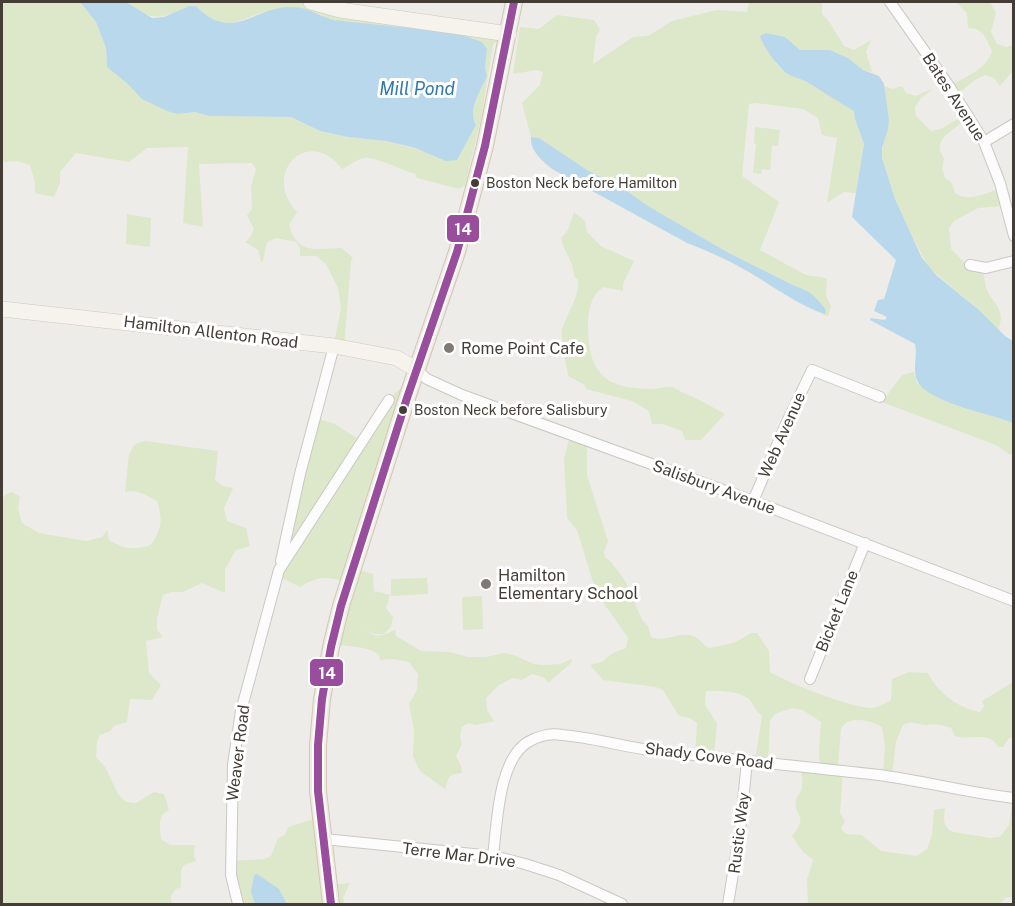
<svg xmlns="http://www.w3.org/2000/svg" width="1015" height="906" viewBox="0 0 1015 906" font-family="'Public Sans',sans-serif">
  <rect width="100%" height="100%" fill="#eeece8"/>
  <!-- green -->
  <path fill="#dce8c9" d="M 2,2 L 80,2 L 96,22 L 106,48 L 107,67 L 129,84 L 143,99 L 178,114 L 195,112 L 209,116 L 291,117 L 320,131 L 348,137 L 386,141 L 457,160 L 476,125 C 467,109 481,91 487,76 L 485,68 L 487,49 L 333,20 C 325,17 319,14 311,11 C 304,8 287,9 278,10 C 242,12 231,41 196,6 C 188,6 184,8 178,11 C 154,21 146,17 126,2 L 328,2 L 502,35 L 493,45 L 481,119 L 465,185 L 459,189 L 417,178 L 415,174 C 403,171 375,156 364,158 C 357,159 349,166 342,169 C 307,124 261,175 297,212 L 289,225 C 298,256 315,248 342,248 L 353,258 L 351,261 L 344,348 L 333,347 L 341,309 L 338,288 L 326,264 L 316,256 L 300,256 L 300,248 L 296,242 L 276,238 L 267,242 L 263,261 L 261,262 L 258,250 L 245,242 L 250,237 L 254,229 L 247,215 L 252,209 L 251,187 L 256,169 L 252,163 L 199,164 L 203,227 L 183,223 L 188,147 L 147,148 L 129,162 L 76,153 L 60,172 L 60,183 L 54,197 L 35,193 L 35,182 L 30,165 L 17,161 L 4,162 L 2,155 Z
    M 749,2 L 822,2 L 822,14 L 830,23 L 844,46 L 854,50 L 871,40 L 866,52 L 872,72 L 863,70 L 848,58 L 830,50 L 800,50 L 785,37 L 762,42 L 773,56 L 776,64 L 788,74 L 808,82 L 854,111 L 855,119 L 864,144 L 856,193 L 844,192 L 827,203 L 837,138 L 822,135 L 818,118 L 803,109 L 756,103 L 749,104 L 742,176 L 779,202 L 760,250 L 806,275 L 827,278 L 826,296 L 831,306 L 828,316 L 822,315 L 820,313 L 825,314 L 805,289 L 795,286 L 727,252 L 648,206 L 624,189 L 587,170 L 539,138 L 531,137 L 522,103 L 540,85 L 543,72 L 536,70 L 513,74 L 520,27 L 539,29 L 557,15 L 594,20 L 600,30 L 596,37 L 593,64 L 633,37 L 648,36 L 672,21 L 717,10 L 747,12 Z
    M 956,2 L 990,2 L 996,13 L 991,32 L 997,44 L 1006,47 L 1013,45 L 1013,71 L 1000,86 L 994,78 L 985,75 L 975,80 L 956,95 L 950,86 C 966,76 986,70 992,51 C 986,39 984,28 968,28 L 967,13 Z
    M 884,86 L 893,89 L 902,86 L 906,93 L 916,96 L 934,88 L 920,99 L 915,107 L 916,116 L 931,131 L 941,129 L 966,114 L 967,119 C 955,129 930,140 944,158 L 942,169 L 945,178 L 952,183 L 955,193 C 969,203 986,193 1001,188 L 1003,206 L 978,208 L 954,221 L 949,228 L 951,249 L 972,270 L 983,271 C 984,277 985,284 987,290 C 995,306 1006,310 998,330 L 979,310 L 928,267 L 906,224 L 895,199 L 882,158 L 885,101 Z
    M 755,127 L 780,130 L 778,146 L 772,146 L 770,170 L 762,169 L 761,174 L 753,173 L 756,144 L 754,143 Z
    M 574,212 L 585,221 L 587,232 L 601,246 L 634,261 L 623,284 L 623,291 L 603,287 C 590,297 588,312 588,328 C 589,376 607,389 653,389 C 659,389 666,386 672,387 C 676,388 680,392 684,393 C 698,399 711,406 725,414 L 701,440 L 685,440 L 682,431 L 663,424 L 652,424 L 649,411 L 632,401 L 586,389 L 585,385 L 568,376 C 567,365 560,340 562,329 C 567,313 580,296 578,280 L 574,276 C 574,262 563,251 561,238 L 568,230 Z
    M 127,214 L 151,218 L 150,247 L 126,244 Z
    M 914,372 L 917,383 L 940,399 L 1013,423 L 1013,455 L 1009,454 L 996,445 L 882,402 L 902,375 Z
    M 406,383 L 360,570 L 373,574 L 374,594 L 375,591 L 390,595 L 386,608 L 393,617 L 391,627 L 384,634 L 374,634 L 366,630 C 376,639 385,636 395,629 L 396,636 L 421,651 L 450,652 L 468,657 L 486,657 L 504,653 L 514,655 L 534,664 L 544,665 L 560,664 L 572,659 L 571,663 L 548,683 L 545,678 L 532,674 L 522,680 L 513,678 L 499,685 L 486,698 L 487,710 L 494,721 L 477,725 L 468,723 L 462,727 L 460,736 L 462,744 L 456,756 L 461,766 L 462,773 L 454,774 L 449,777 L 445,789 L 420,771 L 413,756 L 414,730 L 409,704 L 417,690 L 418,674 L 409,662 L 393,659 L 380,660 L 379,655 C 367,645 348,648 332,643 L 343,581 C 325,576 316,577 300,587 L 276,575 L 317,418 L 335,424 L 361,441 L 390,398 Z
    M 570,437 L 587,444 L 587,475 L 608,541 L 604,552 L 605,557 L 612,563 L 626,582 L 642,620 L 648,626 L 651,637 C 665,643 679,631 693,636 C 699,638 704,645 709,648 L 734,643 L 751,633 L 757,633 L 769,651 L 770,672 C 791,684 850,708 873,708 C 879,707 886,703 891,700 L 892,679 L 909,672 L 928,673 C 938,693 958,708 980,712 L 984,706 L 982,701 L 1013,682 L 1013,737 L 1008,739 L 1003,747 L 998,747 C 990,730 968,741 955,736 L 951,728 C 942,724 937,724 927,725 C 917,725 913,720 903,725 L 896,742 L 892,776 L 883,774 L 885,747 L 882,727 C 870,720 848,715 841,729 L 838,768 L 843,772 L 840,813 L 845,821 L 841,829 L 846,834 L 862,835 L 881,851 L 917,856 L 927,849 L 932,835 L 934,810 L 945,808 C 944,818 942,827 953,832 L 991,838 L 1000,837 L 1009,825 L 1013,797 L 1013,897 L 1005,898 L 1000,904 L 808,904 L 807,880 L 813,860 L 803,852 L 792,836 C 810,814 793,817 796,800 C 797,795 802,792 802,787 C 803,781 802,773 801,767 L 820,767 L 819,753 L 821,722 L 803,710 L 792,708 L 775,714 L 770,721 L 768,762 L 755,761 L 762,716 C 754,710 754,705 750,700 C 739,690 720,691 706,691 L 705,705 L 717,723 L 714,756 L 695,754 L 697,723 L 690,718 L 679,716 L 663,690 L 656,687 L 603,680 L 590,665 L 602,662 L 613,653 L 626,648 L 628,638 L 605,605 L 592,579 L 577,530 L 567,518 L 564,458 Z
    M 145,441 L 218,451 L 215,480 L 223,486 L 233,488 L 224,508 L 227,521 L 246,528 L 250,546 L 236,550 L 225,569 L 225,593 L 202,583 L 183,592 L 171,592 L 163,595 L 157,618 L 157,630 L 163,637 L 146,641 L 149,673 L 161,685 L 152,700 L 130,699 L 127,722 L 114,726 L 110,731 L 100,735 L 97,741 L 96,757 L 105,767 L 118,794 L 126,802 L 136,803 L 154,792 L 164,794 L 169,810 C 157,816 160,827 161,839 L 170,845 L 195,845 L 194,856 L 196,861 L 184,865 L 181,870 L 181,887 L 176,889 L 171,896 L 172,904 L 2,904 L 2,499 L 6,494 L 12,492 L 20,497 L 18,508 L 22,523 L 39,533 L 86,541 L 102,537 L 107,530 L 109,540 C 126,550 132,550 151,545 C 162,527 163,521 157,501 C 146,495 137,489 125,492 L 129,454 L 135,444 Z
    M 427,578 L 428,594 L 391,596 L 391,579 Z
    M 482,596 L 483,629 L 463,630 L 462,597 Z
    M 320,817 L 329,885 L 350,883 L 343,898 L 345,904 L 287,904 L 279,889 L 253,895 L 255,904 L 237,904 L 232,861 L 264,859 L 271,856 L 278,838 L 285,835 L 288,827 Z"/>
  <!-- water -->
  <path fill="#bad8eb" d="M 80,2 L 126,2 L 152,18 L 164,17 L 189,6 L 196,6 C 233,44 253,6 293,7 C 307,7 320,16 333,20 L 457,33 L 482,42 L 487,49 L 485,68 L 487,76 C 481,91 467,109 476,125 L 457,160 L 446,161 L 415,148 L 386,141 L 348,137 L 320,131 L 291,117 L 209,116 L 195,112 L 178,114 L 167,111 L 142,99 L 128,84 L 107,67 L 106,48 L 96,22 Z
    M 766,33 L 785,37 L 800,50 L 830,50 L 848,58 L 863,70 L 879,76 L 884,84 L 889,120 L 888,129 L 882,148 L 882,158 L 895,199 L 922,258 L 936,275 L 979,310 L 1005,336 L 1013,341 L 1013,423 C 992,414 925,402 917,380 C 912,368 918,356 915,344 L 870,320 L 871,318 L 885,320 L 887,317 L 874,311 L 878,300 L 884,299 L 896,260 L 852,217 L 864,144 L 855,119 L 854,111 C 839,102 824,93 809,83 C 803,79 794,78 788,74 C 779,68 763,47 760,36 Z
    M 531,137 L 539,138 L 587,170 L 624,189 L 648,206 L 727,252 L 795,286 C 810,290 817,298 826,310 L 825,314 C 800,307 770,284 747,271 C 728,260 708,251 687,243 L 552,169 C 542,160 530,151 531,137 Z
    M 257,874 L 279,889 L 287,904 L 255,904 L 251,892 L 254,875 Z"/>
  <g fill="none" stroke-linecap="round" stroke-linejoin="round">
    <defs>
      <path id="street" d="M 890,2 L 949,86 L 984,142 L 1000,183 L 1014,236
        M 984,142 L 1014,124
        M 970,265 L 986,268 L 1014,261
        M 417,370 L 427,379 L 462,395 L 753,501 L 1014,601
        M 753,501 L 786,424 L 812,370 L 880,397
        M 281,561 L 300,474 L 334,346
        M 810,679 L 865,543
        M 324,839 L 493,856 L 525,864 L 559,875 L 622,904
        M 493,856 C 497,825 498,760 528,742 C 538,736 551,733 562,735 C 590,737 616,745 643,749 C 722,759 800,766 879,775 C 924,781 968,793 1014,798
        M 238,904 L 231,875 L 233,765 L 241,711 L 279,570 L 389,400
        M 728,904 L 740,831 L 747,761"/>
      <path id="secondary" d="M 311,2 L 340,10 L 509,34
        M 2,309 L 334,346 L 397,358 L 417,370"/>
      <path id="primary" d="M 331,904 L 318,791 L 318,745 L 322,699 L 331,647 L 341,606 L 407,398 L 457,252 L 485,146 L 514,2"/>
    </defs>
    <!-- street casing -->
    <use href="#street" stroke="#cac8c4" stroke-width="12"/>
    <!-- secondary casing -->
    <use href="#secondary" stroke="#cdc9bf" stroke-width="16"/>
    <!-- primary casing -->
    <use href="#primary" stroke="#d0c7b6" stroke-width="18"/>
    <!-- street -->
    <use href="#street" stroke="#fcfcfc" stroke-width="10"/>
    <!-- secondary -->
    <use href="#secondary" stroke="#f6f3ed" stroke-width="15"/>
    <!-- primary -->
    <use href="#primary" stroke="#f0ebe3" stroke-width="16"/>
    <defs>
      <path id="bus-1" d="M 331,904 L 318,791 L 318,745 L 322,699 L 331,647 L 341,606 L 407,398 L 457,252 L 485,146 L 514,2"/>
    </defs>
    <!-- bus-1 casing -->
    <use href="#bus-1" stroke="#fff" stroke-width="12"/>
    <!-- bus-1 -->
    <use href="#bus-1" stroke="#994d9d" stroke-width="8"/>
  </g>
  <!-- markers -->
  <g fill="#433d35" stroke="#fff" stroke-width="2">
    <circle cx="475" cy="183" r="5"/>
    <circle cx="403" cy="410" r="5"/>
  </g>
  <g fill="#7f7a74" stroke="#fff" stroke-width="2">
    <circle cx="449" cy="348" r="6"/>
    <circle cx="486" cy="584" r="6"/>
  </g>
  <g text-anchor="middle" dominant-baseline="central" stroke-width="6" stroke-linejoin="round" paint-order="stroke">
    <!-- bus labels -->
    <g font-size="14" fill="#433d35" stroke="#fff" text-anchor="start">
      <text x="486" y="183">Boston Neck before Hamilton</text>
      <text x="414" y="410">Boston Neck before Salisbury</text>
    </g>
    <!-- street labels -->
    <g font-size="16" fill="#433d35" stroke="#fff">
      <text transform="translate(954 97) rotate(57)">Bates Avenue</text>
      <text transform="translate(211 332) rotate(7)">Hamilton Allenton Road</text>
      <text transform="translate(782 435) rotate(-66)">Web Avenue</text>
      <text transform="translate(714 487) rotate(20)">Salisbury Avenue</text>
      <text transform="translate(837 611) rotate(-68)">Bicket Lane</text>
      <text transform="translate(238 753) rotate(-83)">Weaver Road</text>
      <text transform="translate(709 756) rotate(7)">Shady Cove Road</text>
      <text transform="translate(739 833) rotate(-83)">Rustic Way</text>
      <text transform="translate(459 855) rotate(7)">Terre Mar Drive</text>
    </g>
    <!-- poi labels -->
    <g font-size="16" fill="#433d35" stroke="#fff" text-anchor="start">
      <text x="461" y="348">Rome Point Cafe</text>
      <text x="498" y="575">Hamilton<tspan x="498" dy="18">Elementary School</tspan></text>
    </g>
    <!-- water labels -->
    <g font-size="18" font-style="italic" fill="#347aa9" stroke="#fff">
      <text x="417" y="88">Mill Pond</text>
    </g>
  </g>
  <g stroke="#fff" stroke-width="2">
    <rect x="446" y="214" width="34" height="29" rx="6" fill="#994d9d"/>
    <rect x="309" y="658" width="35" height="29" rx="6" fill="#994d9d"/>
  </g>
  <g font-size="16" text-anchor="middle" font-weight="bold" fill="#fff">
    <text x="463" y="235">14</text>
    <text x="327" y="679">14</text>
  </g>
  <!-- border -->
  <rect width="1015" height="906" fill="none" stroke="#433d35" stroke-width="6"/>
</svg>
